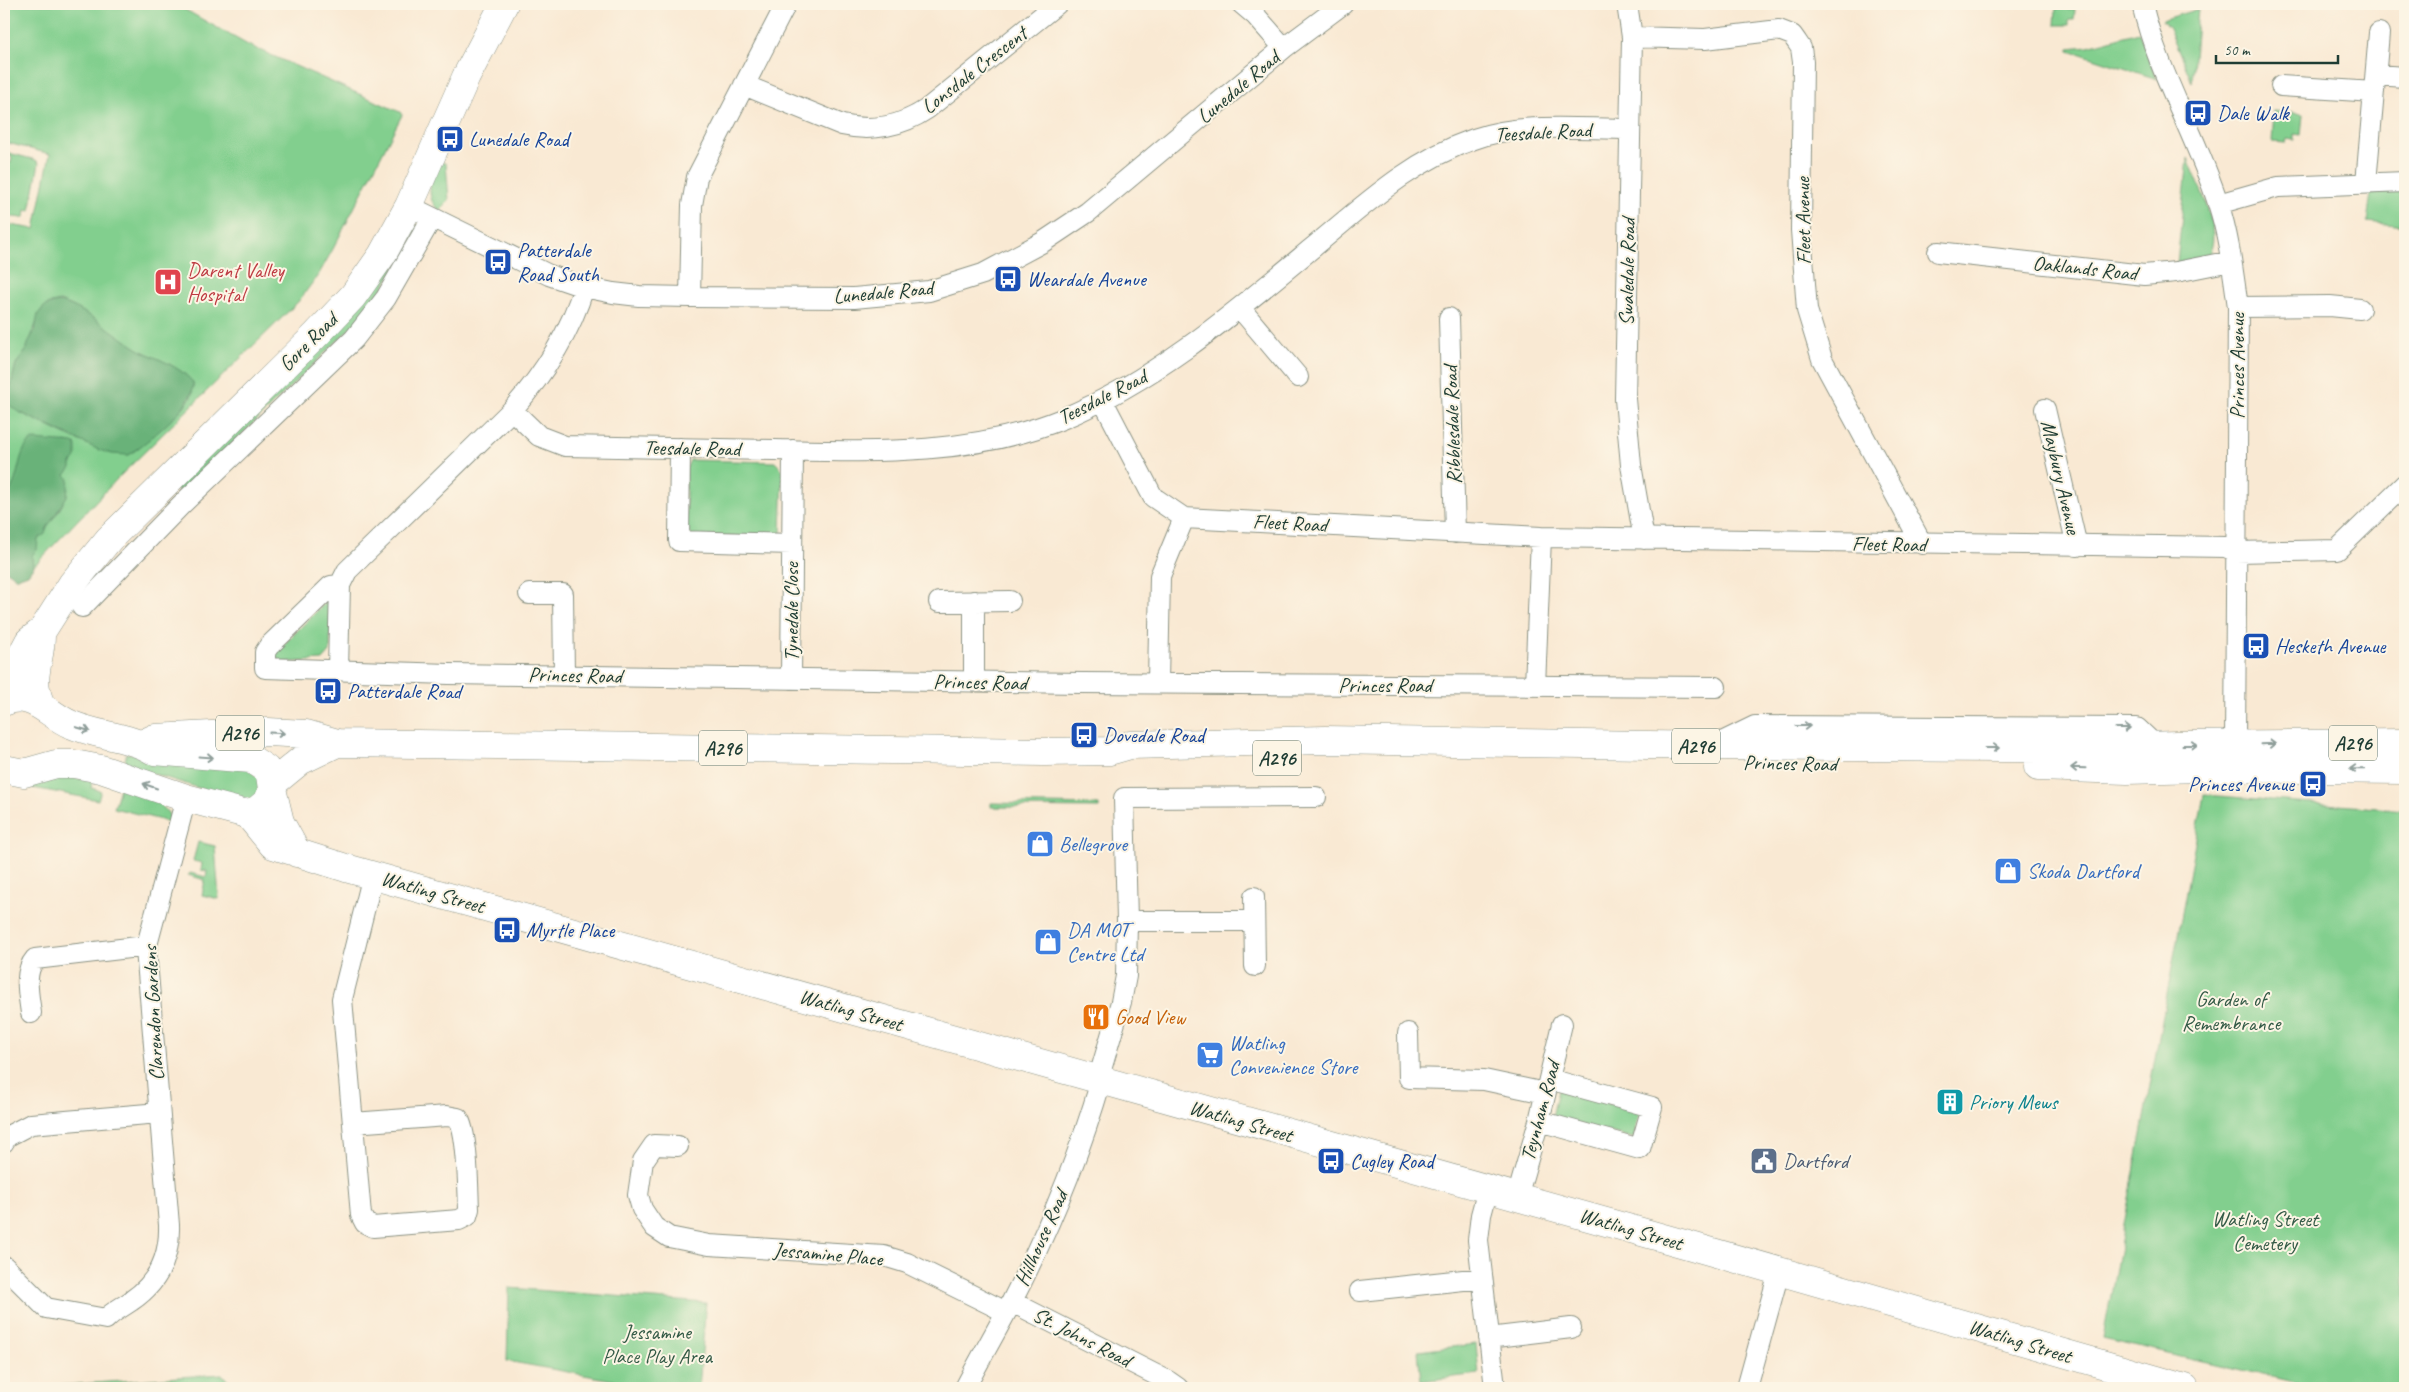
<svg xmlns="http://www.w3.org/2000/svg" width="2409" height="1392" viewBox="0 0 2409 1392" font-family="Caveat,sans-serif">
  <rect width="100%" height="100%" fill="#fcf5e5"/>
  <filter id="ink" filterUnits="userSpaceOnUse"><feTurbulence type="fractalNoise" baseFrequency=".02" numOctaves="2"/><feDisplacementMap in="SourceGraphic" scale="10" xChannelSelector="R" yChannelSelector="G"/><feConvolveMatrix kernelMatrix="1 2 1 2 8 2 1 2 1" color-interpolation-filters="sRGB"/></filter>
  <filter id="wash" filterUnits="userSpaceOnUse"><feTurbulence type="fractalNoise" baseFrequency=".0096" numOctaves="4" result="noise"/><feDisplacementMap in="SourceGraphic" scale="20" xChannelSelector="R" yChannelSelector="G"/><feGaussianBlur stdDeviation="1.12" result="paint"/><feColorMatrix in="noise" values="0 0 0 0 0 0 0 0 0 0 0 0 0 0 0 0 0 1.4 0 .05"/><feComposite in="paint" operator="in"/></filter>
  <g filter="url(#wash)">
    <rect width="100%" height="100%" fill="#f9e9d3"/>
    <!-- green -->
    <path fill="#82cf8e" stroke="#508661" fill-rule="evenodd" d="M 4,4 L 175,4 L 248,45 L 400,112 L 402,115 L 333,249 L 319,274 L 298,302 L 118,478 L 33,567 L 32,555 C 38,549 35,543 39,538 C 54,513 67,510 68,478 L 65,475 L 74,460 L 75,445 L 67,442 L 25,448 C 20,465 18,486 4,497 L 4,224 L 35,229 L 50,154 L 4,142 ZM 60,301 C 90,311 113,335 140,350 C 158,360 178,365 193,382 C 193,385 193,390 192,394 C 188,409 142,445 129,455 L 74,439 L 17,411 L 6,392 L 11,385 L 16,364 L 26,351 L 41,310 L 51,303 Z
      M 2056,8 L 2075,9 L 2074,20 L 2069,20 L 2069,25 L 2055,25 Z
      M 2198,9 L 2192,82 L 2169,28 L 2162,20 Z
      M 2139,32 L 2157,79 L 2069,50 L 2069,48 L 2088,46 Z
      M 2274,111 L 2303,114 L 2301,135 L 2295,134 L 2295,140 L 2287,139 L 2286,143 L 2272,142 Z
      M 9,153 L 36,160 L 39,163 L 30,211 L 26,210 L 25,216 L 22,218 L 5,216 L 4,212 L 4,184 L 8,162 L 11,163 L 12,157 L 9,156 Z
      M 2188,158 C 2197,183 2225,233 2207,257 L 2177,263 Z
      M 438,160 L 446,164 L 449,200 L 440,211 C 422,196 433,178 438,160 Z
      M 2405,186 L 2405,226 L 2367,222 L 2371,194 Z
      M 411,226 L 417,228 L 372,307 L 182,493 L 176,489 Z
      M 690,460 L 775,462 L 783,470 L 781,534 L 771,537 L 692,537 L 686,529 L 686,469 Z
      M 328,600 L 331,602 L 330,652 L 323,660 L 277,663 L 272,656 Z
      M 126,753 L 246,766 L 261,781 L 254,799 L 231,798 L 125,765 Z
      M 65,776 L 92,781 L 91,788 L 101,791 L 98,800 L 28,787 L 39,781 Z
      M 120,788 C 142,796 164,798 173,823 L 114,808 Z
      M 2204,795 L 2405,810 L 2405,1388 L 2319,1388 L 2103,1338 Z
      M 991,803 L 1099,805 L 1099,808 L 991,807 Z
      M 198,842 L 215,846 L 219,899 L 202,895 L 205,880 L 188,875 L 190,873 L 206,877 L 207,871 L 201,870 L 202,863 L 193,861 Z
      M 1558,1090 L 1640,1112 L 1634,1137 L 1632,1138 L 1552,1117 Z
      M 509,1288 L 706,1303 L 699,1388 L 656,1388 L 507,1361 Z
      M 1476,1344 L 1479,1374 L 1421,1381 L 1418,1351 Z
      M 222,1374 L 234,1388 L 23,1388 Z"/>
    <!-- forest -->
    <path fill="#69b279" stroke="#447856" d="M 57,302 C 78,302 121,339 140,350 C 159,360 178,365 193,382 C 197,405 146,442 129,455 L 112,454 L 99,450 L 17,411 L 6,402 L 5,394 L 11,385 L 16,364 L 26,351 L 29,341 L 35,330 L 38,314 L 45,306 Z
      M 33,440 L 73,443 L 76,445 L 76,458 L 71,463 L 71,468 L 65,475 L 69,479 L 67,496 L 47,528 L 45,534 L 38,539 L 37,550 L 32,555 L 33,567 L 28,574 L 17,578 L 4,569 L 4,497 C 22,484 15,449 33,440 Z"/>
  </g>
  <g filter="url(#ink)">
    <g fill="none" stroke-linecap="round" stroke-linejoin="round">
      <defs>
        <path id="street" d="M 1242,4 L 1255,15 L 1284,48
          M 1627,4 L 1632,37 L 1625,399 L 1631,465 L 1644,539
          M 2142,4 C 2158,73 2196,135 2218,203 C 2229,236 2233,272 2238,307 L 2235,745 L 2243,755
          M 1632,37 L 1705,39 L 1779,30 L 1792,35 L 1797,42 L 1801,48 L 1803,62 L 1801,230 L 1807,310 L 1822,359 L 1922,544
          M 2376,75 L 2405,77
          M 744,85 L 842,125 C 872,132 902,126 927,109 L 1057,4
          M 2281,86 L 2374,92
          M 2366,183 L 2379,33
          M 2218,204 L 2278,187 L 2405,182
          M 409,206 L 549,275 L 584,287 L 613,293 L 639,296 L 690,297 L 854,298 L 929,291 L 983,274 L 1043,242 L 1088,212 L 1284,48 L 1343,4
          M 1938,252 L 2144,275 L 2176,272 L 2231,261
          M 584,287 C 570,333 543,375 512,410 L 347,571 L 340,585 L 331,586 L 269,646 L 265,652 L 265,668 L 449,674 L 1082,683 L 1716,687
          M 690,297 L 692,205 L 697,177 L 786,4
          M 2238,307 L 2330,306 L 2360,309
          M 1240,308 L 1298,377
          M 1449,318 L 1455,533
          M 1103,401 L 1153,497 L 1184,518 L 1541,537 L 2226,547 L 2236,552 L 2337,550 L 2405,484
          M 2045,409 L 2077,546
          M 512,410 L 539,436 L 565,446 C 635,447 705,449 775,450 C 871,452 971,456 1062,419 C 1156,380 1233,314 1311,249 C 1362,207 1410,161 1474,139 C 1522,122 1579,129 1630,129
          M 680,448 L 679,541 L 792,544
          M 529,594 L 563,594 L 564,675
          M 974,601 L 974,682
          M 939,602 L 1010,601
          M 82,607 L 181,505 L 354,339 L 386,298 L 432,218
          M 338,670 L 340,585
          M 791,679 L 793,450
          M 1158,683 L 1160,576 L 1184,518
          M 1535,686 L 1541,537
          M 1718,744 L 1755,726 L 2137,728 L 2155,745
          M 1254,897 L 1255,966
          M 1127,921 L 1254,921
          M 31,1013 C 29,996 23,973 35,959 L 146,946
          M 1408,1033 L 1409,1078 L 1484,1080 L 1545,1093
          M 1098,1080 L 1121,1002 L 1126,976 L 1127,921 L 1124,798 L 1316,797
          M 1539,1121 L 1640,1149 L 1652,1107 L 1549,1079
          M 353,1123 L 447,1116 L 458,1118 C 468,1132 468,1189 469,1209 L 467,1216 L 459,1220 L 373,1227 L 365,1223 L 361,1215 L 342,999 L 373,875
          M 4,1142 L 6,1137 L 31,1124 L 159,1113
          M 678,1146 L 654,1145 L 643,1161 L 638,1195 L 642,1209 L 654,1227 L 669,1237 L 709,1245 L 884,1256 L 907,1263 L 1006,1312
          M 1488,1189 L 1481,1215 L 1478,1240 L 1495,1388
          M 1517,1197 L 1539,1121 L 1562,1024
          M 4,1266 L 46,1308 L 106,1319 C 113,1311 123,1307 131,1301 C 158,1283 170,1257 169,1225 L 146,949 L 186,798
          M 1360,1291 L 1482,1278
          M 1012,1302 L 1168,1381 L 1178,1388
          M 1489,1338 L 1571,1328
          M 965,1388 C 980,1359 997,1330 1012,1301 C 1048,1231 1079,1156 1101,1081
          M 1747,1388 L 1779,1272"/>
        <path id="secondary" d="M 4,688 L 29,641 L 42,631 L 72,584 L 109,539 L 317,334 L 353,296 L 382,255 L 409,206 L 466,77 L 504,4
          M 41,705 C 28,677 41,662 41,635
          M 272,789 L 280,822 L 297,853
          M 247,813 L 273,845 L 346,868 L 1688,1245 L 2185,1388"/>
        <path id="primary" d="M 4,702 C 31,689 48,715 70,724 C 97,736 129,736 154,751 L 251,759 L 266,769 L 270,775 L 272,789 L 269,800 L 256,811 L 243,813 L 186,798 L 101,769 L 74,764 L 56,764 L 24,773 L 4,769
          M 142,744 L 155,738 L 268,732 L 306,734 L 337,743 L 1044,752 L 1109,751 L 1130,745 L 1325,740 L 1714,746 L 2131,749 L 2145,746 L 2177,745 L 2405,743
          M 2038,767 L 2127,770 L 2201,768 L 2405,770
          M 272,784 L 300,761 L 337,743"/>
      </defs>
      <!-- street casing -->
      <use href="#street" stroke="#8c9384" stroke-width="22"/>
      <!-- secondary casing -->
      <use href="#secondary" stroke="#8c9384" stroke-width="29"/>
      <!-- primary casing -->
      <use href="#primary" stroke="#8c9384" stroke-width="29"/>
      <!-- street -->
      <use href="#street" stroke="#fff" stroke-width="20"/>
      <!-- secondary -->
      <use href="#secondary" stroke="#fff" stroke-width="28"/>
      <!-- primary -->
      <use href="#primary" stroke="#fff" stroke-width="28"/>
    </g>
    <!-- one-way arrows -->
    <defs><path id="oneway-shaft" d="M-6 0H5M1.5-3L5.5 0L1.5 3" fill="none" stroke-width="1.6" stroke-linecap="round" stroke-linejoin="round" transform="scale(1.25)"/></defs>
    <g stroke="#8f9e9a">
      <use href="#oneway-shaft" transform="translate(1803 726)"/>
      <use href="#oneway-shaft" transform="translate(2123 728)"/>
      <use href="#oneway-shaft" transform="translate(83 729) rotate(16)"/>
      <use href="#oneway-shaft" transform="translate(277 733) rotate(3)"/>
      <use href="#oneway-shaft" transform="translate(2268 744) rotate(-2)"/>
      <use href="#oneway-shaft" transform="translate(2190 745)"/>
      <use href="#oneway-shaft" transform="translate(1992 748)"/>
      <use href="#oneway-shaft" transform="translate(206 757) rotate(4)"/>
      <use href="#oneway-shaft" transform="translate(2078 768) rotate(-178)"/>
      <use href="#oneway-shaft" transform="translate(2357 769) rotate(-179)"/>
      <use href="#oneway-shaft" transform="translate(150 786) rotate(-161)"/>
    </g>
  </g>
  <!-- icons -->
  <defs>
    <symbol id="bus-square" viewBox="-11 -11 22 22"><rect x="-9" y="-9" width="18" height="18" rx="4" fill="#1a4fb4" stroke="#fcf5e5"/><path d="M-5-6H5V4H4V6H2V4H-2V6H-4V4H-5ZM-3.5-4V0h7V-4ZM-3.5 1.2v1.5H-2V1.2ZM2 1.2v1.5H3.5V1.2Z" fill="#fff"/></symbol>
    <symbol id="hospital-square" viewBox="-11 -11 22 22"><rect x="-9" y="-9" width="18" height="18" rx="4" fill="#e0444e" stroke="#fcf5e5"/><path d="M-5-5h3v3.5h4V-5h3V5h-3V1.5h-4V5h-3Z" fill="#fff"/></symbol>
    <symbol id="shop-square" viewBox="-11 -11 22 22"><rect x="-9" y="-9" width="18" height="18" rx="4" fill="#3f7fe0" stroke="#fcf5e5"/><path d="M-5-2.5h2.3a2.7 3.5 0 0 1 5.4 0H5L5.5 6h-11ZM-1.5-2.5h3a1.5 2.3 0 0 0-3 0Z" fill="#fff"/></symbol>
    <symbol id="restaurant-square" viewBox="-11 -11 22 22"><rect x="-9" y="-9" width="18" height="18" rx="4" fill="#e8710a" stroke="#fcf5e5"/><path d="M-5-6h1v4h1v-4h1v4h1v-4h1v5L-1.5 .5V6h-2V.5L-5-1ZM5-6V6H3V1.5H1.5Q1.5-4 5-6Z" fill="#fff"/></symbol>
    <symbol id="supermarket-square" viewBox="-11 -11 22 22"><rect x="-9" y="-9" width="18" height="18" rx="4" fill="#3f7fe0" stroke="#fcf5e5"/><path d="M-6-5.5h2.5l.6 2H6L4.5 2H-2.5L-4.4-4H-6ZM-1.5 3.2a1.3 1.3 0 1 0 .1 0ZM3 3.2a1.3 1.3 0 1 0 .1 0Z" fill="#fff"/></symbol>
    <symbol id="building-square" viewBox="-11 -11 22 22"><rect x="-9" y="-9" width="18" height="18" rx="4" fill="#0f9aa8" stroke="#fcf5e5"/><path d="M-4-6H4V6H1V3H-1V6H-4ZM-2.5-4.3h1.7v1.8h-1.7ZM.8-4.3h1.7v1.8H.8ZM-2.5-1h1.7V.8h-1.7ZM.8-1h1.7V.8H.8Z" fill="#fff"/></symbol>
    <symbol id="civic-square" viewBox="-11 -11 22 22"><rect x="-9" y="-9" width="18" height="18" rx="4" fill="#5c6f8a" stroke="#fcf5e5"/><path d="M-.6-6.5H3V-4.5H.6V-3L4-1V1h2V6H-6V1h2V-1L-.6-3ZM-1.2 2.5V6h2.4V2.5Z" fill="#fff"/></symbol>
  </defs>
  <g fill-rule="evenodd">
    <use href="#bus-square" x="2182" y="97" width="32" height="32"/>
    <use href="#bus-square" x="434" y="123" width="32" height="32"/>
    <use href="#bus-square" x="482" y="246" width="32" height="32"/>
    <use href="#bus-square" x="992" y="263" width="32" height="32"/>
    <use href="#hospital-square" x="152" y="266" width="32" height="32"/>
    <use href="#bus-square" x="2240" y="630" width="32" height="32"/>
    <use href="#bus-square" x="312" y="675" width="32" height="32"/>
    <use href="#bus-square" x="1068" y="719" width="32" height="32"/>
    <use href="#bus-square" x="2297" y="768" width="32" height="32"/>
    <use href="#shop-square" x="1024" y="828" width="32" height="32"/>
    <use href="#shop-square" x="1992" y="855" width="32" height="32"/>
    <use href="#bus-square" x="491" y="914" width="32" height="32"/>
    <use href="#shop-square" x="1032" y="926" width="32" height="32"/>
    <use href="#restaurant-square" x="1080" y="1001" width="32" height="32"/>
    <use href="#supermarket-square" x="1194" y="1039" width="32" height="32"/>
    <use href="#building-square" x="1934" y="1086" width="32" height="32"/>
    <use href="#bus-square" x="1315" y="1145" width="32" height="32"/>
    <use href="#civic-square" x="1748" y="1145" width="32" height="32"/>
  </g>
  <g text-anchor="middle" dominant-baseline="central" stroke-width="4" stroke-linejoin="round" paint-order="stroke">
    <!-- shield labels -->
    <g fill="#fcf5e5" stroke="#617469" stroke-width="1">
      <rect x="216" y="715.5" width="48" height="35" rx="4"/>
      <rect x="2329" y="725.5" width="48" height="35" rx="4"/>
      <rect x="1672" y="728.5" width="48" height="35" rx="4"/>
      <rect x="699" y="730.5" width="48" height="35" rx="4"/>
      <rect x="1253" y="740.5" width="48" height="35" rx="4"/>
    </g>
    <g font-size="20" font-weight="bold" fill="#1f3d34">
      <text x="240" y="733">A296</text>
      <text x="2353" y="743">A296</text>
      <text x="1696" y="746">A296</text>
      <text x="723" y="748">A296</text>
      <text x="1277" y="758">A296</text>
    </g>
    <!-- street labels -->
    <g font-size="21" fill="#1f3d34" stroke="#fcf5e5">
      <text transform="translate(974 70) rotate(-38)">Lonsdale Crescent</text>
      <text transform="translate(1238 87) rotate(-40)">Lunedale Road</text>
      <text transform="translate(1543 132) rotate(-3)">Teesdale Road</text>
      <text transform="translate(1803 221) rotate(-91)">Fleet Avenue</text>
      <text transform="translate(2085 268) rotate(6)">Oaklands Road</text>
      <text transform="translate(1627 272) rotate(-89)">Swaledale Road</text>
      <text transform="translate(883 292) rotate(-5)">Lunedale Road</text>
      <text transform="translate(308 342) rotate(-45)">Gore Road</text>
      <text transform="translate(2237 366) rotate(-90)">Princes Avenue</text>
      <text transform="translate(1102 397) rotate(-27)">Teesdale Road</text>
      <text transform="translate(1452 425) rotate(-92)">Ribblesdale Road</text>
      <text transform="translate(692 448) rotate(1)">Teesdale Road</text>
      <text transform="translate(2061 477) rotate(77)">Maybury Avenue</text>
      <text transform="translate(1290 523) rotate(3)">Fleet Road</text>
      <text transform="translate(1889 544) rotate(1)">Fleet Road</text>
      <text transform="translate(791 612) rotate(-90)">Tynedale Close</text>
      <text transform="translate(575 675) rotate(1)">Princes Road</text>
      <text transform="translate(980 682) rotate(1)">Princes Road</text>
      <text x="1385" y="685">Princes Road</text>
      <text transform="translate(1790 763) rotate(1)">Princes Road</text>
      <text transform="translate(433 892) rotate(16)">Watling Street</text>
      <text transform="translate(851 1010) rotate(16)">Watling Street</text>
      <text transform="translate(153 1013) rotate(-93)">Clarendon Gardens</text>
      <text transform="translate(1540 1111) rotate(-75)">Teynham Road</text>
      <text transform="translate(1241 1121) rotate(16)">Watling Street</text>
      <text transform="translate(1631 1229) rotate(16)">Watling Street</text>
      <text transform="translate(1041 1238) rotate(-66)">Hillhouse Road</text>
      <text transform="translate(828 1254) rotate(5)">Jessamine Place</text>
      <text transform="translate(1082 1337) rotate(27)">St. Johns Road</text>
      <text transform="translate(2020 1341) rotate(17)">Watling Street</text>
    </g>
    <!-- transit labels -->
    <g font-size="21" fill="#164399" stroke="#fcf5e5" text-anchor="start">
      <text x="2217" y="113">Dale Walk</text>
      <text x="469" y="139">Lunedale Road</text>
      <text x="517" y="250">Patterdale<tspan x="517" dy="24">Road South</tspan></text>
      <text x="1027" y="279">Weardale Avenue</text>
      <text x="2275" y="646">Hesketh Avenue</text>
      <text x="347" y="691">Patterdale Road</text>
      <text x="1103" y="735">Dovedale Road</text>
      <text x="2294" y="784" text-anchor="end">Princes Avenue</text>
      <text x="526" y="930">Myrtle Place</text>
      <text x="1350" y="1161">Cugley Road</text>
    </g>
    <!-- health labels -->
    <g font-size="21" fill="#be3a42" stroke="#fcf5e5" text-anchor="start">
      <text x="187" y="270">Darent Valley<tspan x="187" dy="24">Hospital</tspan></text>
    </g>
    <!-- shop labels -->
    <g font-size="21" fill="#366cbe" stroke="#fcf5e5" text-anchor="start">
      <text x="1059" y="844">Bellegrove</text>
      <text x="2027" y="871">Skoda Dartford</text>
      <text x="1067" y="930">DA MOT<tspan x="1067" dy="24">Centre Ltd</tspan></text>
      <text x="1229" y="1043">Watling<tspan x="1229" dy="24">Convenience Store</tspan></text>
    </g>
    <!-- park labels -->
    <g font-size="21" fill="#335a46" stroke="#fcf5e5">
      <text x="2231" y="999">Garden of<tspan x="2231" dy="24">Remembrance</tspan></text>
      <text x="2265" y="1219">Watling Street<tspan x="2265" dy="24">Cemetery</tspan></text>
      <text x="657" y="1332">Jessamine<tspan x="657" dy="24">Place Play Area</tspan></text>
    </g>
    <!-- food labels -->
    <g font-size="21" fill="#c56008" stroke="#fcf5e5" text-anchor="start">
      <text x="1115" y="1017">Good View</text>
    </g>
    <!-- culture labels -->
    <g font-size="21" fill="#0d838f" stroke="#fcf5e5" text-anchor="start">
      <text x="1969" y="1102">Priory Mews</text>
    </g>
    <!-- service labels -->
    <g font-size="21" fill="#4e5e75" stroke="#fcf5e5" text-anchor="start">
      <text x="1783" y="1161">Dartford</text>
    </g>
  </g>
  <!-- margin -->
  <rect width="2409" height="1392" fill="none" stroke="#fcf5e5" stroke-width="20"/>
  <!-- scale -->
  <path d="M2216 55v8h122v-8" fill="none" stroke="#1f3d34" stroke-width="2.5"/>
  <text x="2224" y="55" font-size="15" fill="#1f3d34" stroke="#fcf5e5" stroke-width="4" paint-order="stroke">50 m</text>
</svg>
